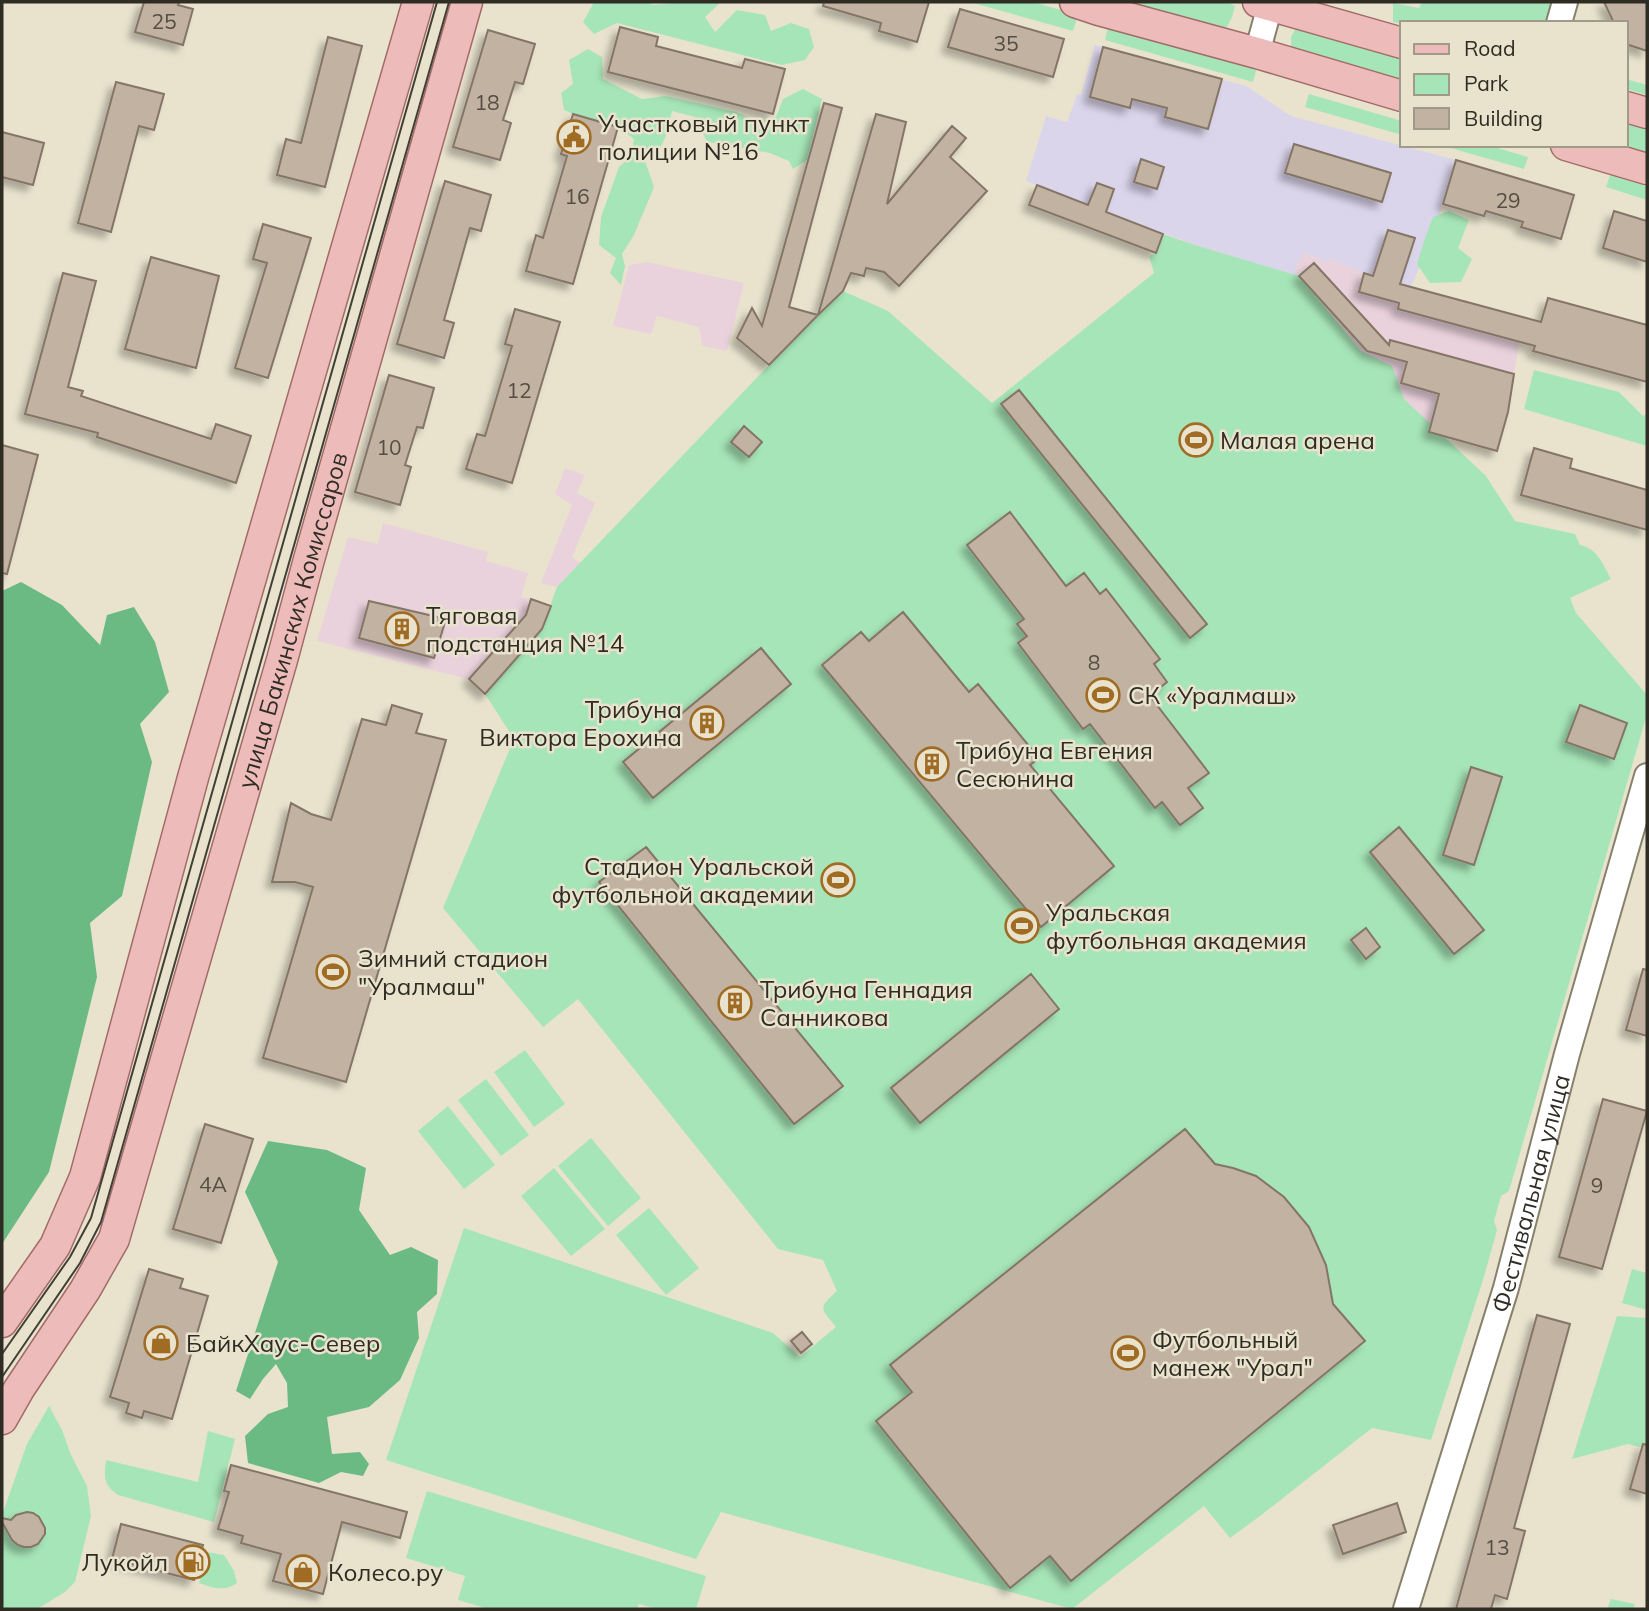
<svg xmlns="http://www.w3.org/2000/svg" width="1649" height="1611" viewBox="0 0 1649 1611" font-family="Mulish,sans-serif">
  <defs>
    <filter id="shadow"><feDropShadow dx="-6" dy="6" stdDeviation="3.5" flood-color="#0004"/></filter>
  </defs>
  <rect width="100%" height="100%" fill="#e9e3ce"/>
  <!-- commercial -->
  <path fill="#dbd5eb" d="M 1095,45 L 1246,86 L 1291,116 L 1456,160 L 1435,230 L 1411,287 L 1364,273 L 1330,259 L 1328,262 L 1304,253 L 1295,270 L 1299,276 L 1195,245 L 1026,181 L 1046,116 L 1067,122 L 1077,94 L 1081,95 Z"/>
  <!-- industrial -->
  <path fill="#ead2dc" d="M 1303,253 L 1328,262 L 1330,259 L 1365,273 L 1526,318 L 1519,342 L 1508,413 L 1497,451 L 1429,432 L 1295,270 Z
    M 647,262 L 744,283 L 727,351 L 702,346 L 699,327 L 657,316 L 651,334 L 613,326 L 629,265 Z
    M 565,468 L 585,475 L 577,493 L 595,503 L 572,557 L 580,563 L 557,587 L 541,583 L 572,505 L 555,494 Z
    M 383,523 L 488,552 L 486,561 L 528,573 L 521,597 L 531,599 L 551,606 L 542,629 L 485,694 L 468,679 L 317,641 L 348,537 L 378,544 Z"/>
  <!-- green -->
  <path fill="#a6e5b7" d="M 594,2 L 648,2 L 653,5 L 672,3 L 673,2 L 721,2 L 705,17 L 715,32 L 737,10 L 765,15 L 771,31 L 791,23 L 809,29 L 814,47 L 805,60 L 782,65 L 617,23 L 594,34 L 583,22 Z
    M 970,2 L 1033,2 L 1078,15 L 1073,31 Z
    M 1123,2 L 1228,2 L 1235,6 L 1232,17 L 1227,27 L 1215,28 Z
    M 1422,2 L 1552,2 L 1546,23 L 1402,23 L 1402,24 L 1393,22 L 1393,3 L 1419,8 Z
    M 1109,24 L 1257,67 L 1253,82 L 1105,40 Z
    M 1297,26 L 1402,52 L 1402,85 L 1291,48 L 1291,37 Z
    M 588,49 L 602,57 L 603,79 L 642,99 L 666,96 L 736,112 L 759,122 L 776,117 L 783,99 L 803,89 L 822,99 L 807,160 L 793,169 L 789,161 L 770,153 L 707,142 L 695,117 L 672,111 C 668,131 664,151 645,161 L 654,187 L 634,235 L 622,254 L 625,266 L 621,285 L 610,273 L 616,258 L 599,245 L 601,217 L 619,167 L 631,156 L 634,139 L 618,127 L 573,114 L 564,110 L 561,93 L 573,84 L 569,60 Z
    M 1626,79 L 1647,85 L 1647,95 L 1626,89 Z
    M 1309,94 L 1402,121 L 1402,135 L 1305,107 Z
    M 1626,120 L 1647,126 L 1647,159 L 1597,145 L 1626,145 Z
    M 1440,145 L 1488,145 L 1528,157 L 1524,169 Z
    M 1610,175 L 1647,186 L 1647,200 L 1606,187 Z
    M 1449,211 L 1469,220 L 1458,248 L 1472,259 L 1461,282 L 1430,283 L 1417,264 L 1424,241 L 1433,217 Z
    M 1163,234 L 1195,245 L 1299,276 L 1361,351 L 1392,366 L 1404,399 L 1486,476 L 1515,521 L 1575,534 L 1580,545 C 1597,548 1603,564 1611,579 L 1570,598 L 1576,613 L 1647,695 L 1647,714 L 1509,1191 L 1501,1196 L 1494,1221 L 1497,1230 L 1483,1280 L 1431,1440 L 1372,1428 L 1260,1516 L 1230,1538 L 1204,1506 L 1072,1609 L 721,1512 L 696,1559 L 386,1460 L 464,1228 L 773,1333 L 800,1357 L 836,1327 C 821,1308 817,1309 837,1291 L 823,1260 L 778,1249 L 578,999 L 543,1027 L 443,908 L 514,739 L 485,694 L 542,629 L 557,587 L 769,365 L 843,291 L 888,311 L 992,403 L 1154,273 L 1149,256 L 1156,253 Z
    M 1534,370 L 1619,392 L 1643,416 L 1647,414 L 1647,446 L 1524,409 Z
    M 525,1050 L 565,1104 L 534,1127 L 494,1072 Z
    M 486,1079 L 529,1135 L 501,1156 L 458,1100 Z
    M 448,1106 L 495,1165 L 464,1189 L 418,1131 Z
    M 591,1138 L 641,1198 L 608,1226 L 558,1166 Z
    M 554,1168 L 605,1229 L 571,1256 L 521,1196 Z
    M 649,1208 L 699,1268 L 666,1295 L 616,1235 Z
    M 1632,1269 L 1647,1273 L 1647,1310 L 1622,1303 Z
    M 1617,1316 L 1647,1318 L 1647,1449 L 1628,1444 L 1572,1459 Z
    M 49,1406 L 62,1430 L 71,1455 L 87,1486 L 91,1516 L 75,1582 L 65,1592 L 37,1609 L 2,1609 L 2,1515 L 27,1444 Z
    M 208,1431 L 235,1439 L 214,1522 L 118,1495 C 103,1484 104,1477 106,1460 L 198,1482 Z
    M 427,1491 L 706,1576 L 696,1609 L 658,1609 L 639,1604 L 637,1609 L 489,1609 L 458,1600 L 465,1576 L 406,1558 Z
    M 207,1552 L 224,1555 L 234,1571 L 237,1583 C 224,1592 213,1588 199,1583 Z
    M 1611,1599 L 1635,1604 L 1633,1609 L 1607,1609 Z"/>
  <!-- forest -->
  <path fill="#6bba84" d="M 21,582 L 62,605 L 100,645 L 107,615 L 134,607 L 155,642 L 169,692 L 140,724 L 152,762 L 122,896 L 90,923 L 97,977 L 49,1172 L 2,1244 L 2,591 Z
    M 268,1141 L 327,1150 L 366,1168 L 359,1210 L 390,1255 L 411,1247 L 438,1260 L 437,1294 L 417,1312 L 419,1338 L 400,1380 L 369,1407 L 327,1417 L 332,1454 L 360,1452 L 369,1464 L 363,1476 L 341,1472 L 319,1483 L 248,1463 L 245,1436 L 268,1414 L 288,1407 L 287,1383 L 276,1364 L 263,1379 L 250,1399 L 236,1391 L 278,1262 L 245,1192 Z"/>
  <!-- building -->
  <path fill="#c2b2a1" stroke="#847566" stroke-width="2" filter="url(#shadow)" d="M 144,2 L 179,2 L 178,5 L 193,9 L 183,45 L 135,32 Z
    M 824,2 L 929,2 L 917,42 L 879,31 L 881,23 L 823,6 Z
    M 1604,2 L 1647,2 L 1647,51 L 1626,44 L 1626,23 L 1614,23 Z
    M 960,9 L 1064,39 L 1053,77 L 948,47 Z
    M 620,27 L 658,37 L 656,46 L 742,68 L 745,59 L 785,69 L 773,114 L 608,72 Z
    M 488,30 L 535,44 L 523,84 L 515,82 L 503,120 L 511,123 L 500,160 L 453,147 Z
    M 328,37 L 362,46 L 325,187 L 277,175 L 286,139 L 301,143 Z
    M 1103,47 L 1222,79 L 1208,129 L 1165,117 L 1167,108 L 1132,99 L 1130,108 L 1090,97 Z
    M 116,82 L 164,94 L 154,130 L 139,126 L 111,232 L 78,223 Z
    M 824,103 L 842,108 L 789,307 L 818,315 L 769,365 L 737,338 L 752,308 L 762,326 Z
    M 573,114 L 618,127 L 573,284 L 526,271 L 536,235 L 543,238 L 567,156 L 561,154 Z
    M 876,114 L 906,122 L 887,204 L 952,126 L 966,138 L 950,157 L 987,191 L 899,286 L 884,272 L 866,268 L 864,276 L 851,273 L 843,291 L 818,315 Z
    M 2,132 L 44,143 L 33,185 L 2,177 Z
    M 1294,144 L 1391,173 L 1382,202 L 1285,173 Z
    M 1141,159 L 1164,167 L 1157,189 L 1134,182 Z
    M 1456,160 L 1574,195 L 1561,239 L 1521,227 L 1523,222 L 1486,211 L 1484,216 L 1443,204 Z
    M 445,181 L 491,195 L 481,231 L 470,228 L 444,320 L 454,323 L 444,358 L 397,344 Z
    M 1097,183 L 1114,189 L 1106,212 L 1163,234 L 1156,253 L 1029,205 L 1037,185 L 1088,205 Z
    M 1614,211 L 1647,221 L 1647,262 L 1603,248 Z
    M 263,224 L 311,238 L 268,378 L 235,368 L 267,263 L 253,259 Z
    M 1388,230 L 1415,238 L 1400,284 L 1541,322 L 1548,298 L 1647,325 L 1647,382 L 1533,351 L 1535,346 L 1398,309 L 1399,303 L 1359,292 L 1364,273 L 1373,276 Z
    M 151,257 L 219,276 L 196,368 L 125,349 Z
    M 1314,263 L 1389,345 L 1390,340 L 1514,374 L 1508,412 L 1497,451 L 1429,432 L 1439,394 L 1401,383 L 1407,362 L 1367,351 L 1299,276 Z
    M 63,273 L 96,281 L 68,387 L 83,391 L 81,396 L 211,439 L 216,424 L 251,436 L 236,483 L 97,437 L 98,433 L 25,414 Z
    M 515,309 L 560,322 L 512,483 L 466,469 L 477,434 L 485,436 L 512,346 L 505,344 Z
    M 389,375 L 434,388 L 423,428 L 417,427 L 405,465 L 411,467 L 400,505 L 355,492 Z
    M 1019,390 L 1207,624 L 1190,638 L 1001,404 Z
    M 744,426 L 762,442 L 749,457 L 731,442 Z
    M 2,445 L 38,455 L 7,574 L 2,573 Z
    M 1534,448 L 1572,459 L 1570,468 L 1647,490 L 1647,530 L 1521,495 Z
    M 1010,512 L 1066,586 L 1084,573 L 1100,594 L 1106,589 L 1160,659 L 1154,664 L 1167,682 L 1150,696 L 1209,773 L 1188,788 L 1203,808 L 1180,825 L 1162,802 L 1155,808 L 1090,724 L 1083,729 L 1018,643 L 1027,636 L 1017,624 L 1024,619 L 967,545 Z
    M 531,599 L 551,606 L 542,629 L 485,694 L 469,679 L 526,615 Z
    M 369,601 L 446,619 L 434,658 L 359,638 Z
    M 903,612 L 969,692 L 978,684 L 1039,758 L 1030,765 L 1114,866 L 1041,927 L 822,665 L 861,632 L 869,641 Z
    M 761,648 L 791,684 L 653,798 L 623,762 Z
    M 392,705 L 422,714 L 416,733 L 446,740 L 346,1082 L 263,1058 L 313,887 L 295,882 L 272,882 L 291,803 L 311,814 L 331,820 L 362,719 L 386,725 Z
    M 1580,705 L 1627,723 L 1614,759 L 1566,742 Z
    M 1471,767 L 1502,777 L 1474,865 L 1443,855 Z
    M 1399,827 L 1484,930 L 1454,954 L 1370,852 Z
    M 646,847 L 843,1086 L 794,1124 L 599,882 Z
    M 1366,928 L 1380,947 L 1366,959 L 1351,940 Z
    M 1643,969 L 1647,970 L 1647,1036 L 1626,1030 Z
    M 1031,974 L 1059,1009 L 920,1123 L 891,1088 Z
    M 1603,1099 L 1647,1111 L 1602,1269 L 1559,1257 Z
    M 205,1124 L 253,1139 L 221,1243 L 173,1229 Z
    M 1185,1129 L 1215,1164 L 1233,1168 L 1256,1176 L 1284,1197 L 1309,1227 L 1326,1265 L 1333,1304 L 1365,1341 L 1071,1581 L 1050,1556 L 1010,1588 L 876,1421 L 912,1392 L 890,1365 Z
    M 149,1269 L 183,1279 L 180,1288 L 208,1296 L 172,1419 L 144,1411 L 142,1418 L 126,1413 L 129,1403 L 110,1397 Z
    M 1537,1315 L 1570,1324 L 1514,1528 L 1525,1531 L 1507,1599 L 1495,1595 L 1491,1609 L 1456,1609 Z
    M 802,1332 L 812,1344 L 801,1353 L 791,1341 Z
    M 1643,1444 L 1647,1445 L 1647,1494 L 1630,1489 Z
    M 231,1465 L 407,1512 L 400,1538 L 342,1522 L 323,1594 L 273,1581 L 281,1554 L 241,1543 L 243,1536 L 218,1529 L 229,1492 L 224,1491 Z
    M 1397,1503 L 1406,1532 L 1343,1554 L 1333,1525 Z
    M 27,1512 L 33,1513 L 39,1517 L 45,1528 L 45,1534 L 38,1544 L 31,1547 L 24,1547 L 18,1545 L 12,1540 L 2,1522 L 2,1518 L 11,1520 L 16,1515 Z
    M 121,1524 L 203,1545 L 194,1580 L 112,1559 Z"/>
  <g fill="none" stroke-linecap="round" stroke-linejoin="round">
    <defs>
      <g id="minor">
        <path d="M 1559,23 L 1565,2"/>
        <path d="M 1257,53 L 1271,2"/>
        <path id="s1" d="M 1406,1609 L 1506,1288 L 1567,1054 L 1647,776"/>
      </g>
      <g id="major">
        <path d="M 1075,2 L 1099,10 L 1257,53 L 1402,96"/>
        <path d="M 1258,2 L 1402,43"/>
        <path d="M 1626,107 L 1647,113"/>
        <path d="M 1566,145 L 1647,169"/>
        <path d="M 2,1322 L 55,1246 L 85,1177 L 194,774 L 418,2"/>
        <path id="s2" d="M 2,1419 L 19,1389 L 85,1290 L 114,1239 L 282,660 L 308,563 L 467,2"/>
      </g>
    </defs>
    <!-- minor casing -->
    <use href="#minor" stroke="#86806c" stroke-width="28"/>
    <!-- major casing -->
    <use href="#major" stroke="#a26b68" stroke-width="33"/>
    <!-- minor -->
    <use href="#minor" stroke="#fff" stroke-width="24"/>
    <!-- major -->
    <use href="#major" stroke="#ecbbba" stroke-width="30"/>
    <!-- tram -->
    <path stroke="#423f36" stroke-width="2" d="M 2,1354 L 70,1257 L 91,1218 L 437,2
      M 2,1377 L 80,1263 L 101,1222 L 449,2"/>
  </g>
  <!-- icons -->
  <defs>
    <symbol id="civic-ring" viewBox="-11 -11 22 22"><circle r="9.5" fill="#e9e3ce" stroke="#a06c24" stroke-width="1.5"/><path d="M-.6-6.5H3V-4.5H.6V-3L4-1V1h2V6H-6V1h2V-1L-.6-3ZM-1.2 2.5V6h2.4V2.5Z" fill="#a06c24"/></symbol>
    <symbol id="stadium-ring" viewBox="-11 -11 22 22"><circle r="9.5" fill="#e9e3ce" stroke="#a06c24" stroke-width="1.5"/><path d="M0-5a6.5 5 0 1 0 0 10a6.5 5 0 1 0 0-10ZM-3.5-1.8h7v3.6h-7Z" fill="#a06c24"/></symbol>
    <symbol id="building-ring" viewBox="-11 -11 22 22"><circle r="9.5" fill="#e9e3ce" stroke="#a06c24" stroke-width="1.5"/><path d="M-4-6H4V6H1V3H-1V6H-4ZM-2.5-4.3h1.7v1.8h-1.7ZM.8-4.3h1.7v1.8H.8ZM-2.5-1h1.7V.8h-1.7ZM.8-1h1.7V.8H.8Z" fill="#a06c24"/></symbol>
    <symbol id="shop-ring" viewBox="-11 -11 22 22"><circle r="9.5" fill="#e9e3ce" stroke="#a06c24" stroke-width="1.5"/><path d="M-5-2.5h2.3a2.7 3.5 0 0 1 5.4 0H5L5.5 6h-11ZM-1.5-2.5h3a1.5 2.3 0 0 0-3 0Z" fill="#a06c24"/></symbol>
    <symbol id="fuel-ring" viewBox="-11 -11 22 22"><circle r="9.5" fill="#e9e3ce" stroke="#a06c24" stroke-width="1.5"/><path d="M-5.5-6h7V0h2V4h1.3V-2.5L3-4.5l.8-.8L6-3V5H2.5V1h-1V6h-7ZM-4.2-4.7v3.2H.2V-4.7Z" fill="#a06c24"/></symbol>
  </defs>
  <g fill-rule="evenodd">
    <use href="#civic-ring" x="555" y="118" width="38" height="38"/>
    <use href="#stadium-ring" x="1177" y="421" width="38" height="38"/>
    <use href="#building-ring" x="383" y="610" width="38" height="38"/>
    <use href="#stadium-ring" x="1084" y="676" width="38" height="38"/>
    <use href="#building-ring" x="688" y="704" width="38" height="38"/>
    <use href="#building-ring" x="913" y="745" width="38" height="38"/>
    <use href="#stadium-ring" x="819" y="861" width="38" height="38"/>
    <use href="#stadium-ring" x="1003" y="907" width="38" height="38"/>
    <use href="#stadium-ring" x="314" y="953" width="38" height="38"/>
    <use href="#building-ring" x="716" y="984" width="38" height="38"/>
    <use href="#shop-ring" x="142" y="1324" width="38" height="38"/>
    <use href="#stadium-ring" x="1109" y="1334" width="38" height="38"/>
    <use href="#fuel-ring" x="174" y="1543" width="38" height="38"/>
    <use href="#shop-ring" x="284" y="1553" width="38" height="38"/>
  </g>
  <g text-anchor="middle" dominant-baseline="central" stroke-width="5" stroke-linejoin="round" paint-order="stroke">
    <!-- number labels -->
    <g font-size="21" fill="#544e43">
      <text x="164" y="21">25</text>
      <text x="1006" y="43">35</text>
      <text x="487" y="102">18</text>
      <text x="577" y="196">16</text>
      <text x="1508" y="200">29</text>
      <text x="519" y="390">12</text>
      <text x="389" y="447">10</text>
      <text x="1094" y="662">8</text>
      <text x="213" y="1184">4А</text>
      <text x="1597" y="1185">9</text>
      <text x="1497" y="1547">13</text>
    </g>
    <!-- poi labels -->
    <g font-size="24" fill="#2f2c24" stroke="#e9e3ce" text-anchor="start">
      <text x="598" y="123">Участковый пункт<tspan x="598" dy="28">полиции №16</tspan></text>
      <text x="1220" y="440">Малая арена</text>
      <text x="426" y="615">Тяговая<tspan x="426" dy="28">подстанция №14</tspan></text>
      <text x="1128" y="695">СК «Уралмаш»</text>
      <text x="682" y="709" text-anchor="end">Трибуна<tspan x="682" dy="28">Виктора Ерохина</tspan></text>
      <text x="956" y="750">Трибуна Евгения<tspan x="956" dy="28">Сесюнина</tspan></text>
      <text x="814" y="866" text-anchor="end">Стадион Уральской<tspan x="814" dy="28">футбольной академии</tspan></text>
      <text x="1046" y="912">Уральская<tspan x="1046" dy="28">футбольная академия</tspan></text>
      <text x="358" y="958">Зимний стадион<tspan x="358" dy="28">"Уралмаш"</tspan></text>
      <text x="760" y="989">Трибуна Геннадия<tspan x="760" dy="28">Санникова</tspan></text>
      <text x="1152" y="1339">Футбольный<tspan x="1152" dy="28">манеж "Урал"</tspan></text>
      <text x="186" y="1343">БайкХаус-Север</text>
      <text x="168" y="1562" text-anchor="end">Лукойл</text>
      <text x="328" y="1572">Колесо.ру</text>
    </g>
    <!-- street labels -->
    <g font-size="24" fill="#2f2c24" stroke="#e9e3ce">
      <text stroke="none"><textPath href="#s2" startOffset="856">улица Бакинских Комиссаров</textPath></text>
      <text stroke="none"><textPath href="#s1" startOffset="434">Фестивальная улица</textPath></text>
    </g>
  </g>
  <!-- border -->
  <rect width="1649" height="1611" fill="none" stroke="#2f2c24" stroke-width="7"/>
  <!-- legend -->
  <rect x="1400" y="21" width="228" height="126" fill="#e9e3ce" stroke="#9f9a8a" stroke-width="2"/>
  <rect x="1414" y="44" width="35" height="10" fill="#ecbbba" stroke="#9f9a8a" stroke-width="2"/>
  <text x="1464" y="56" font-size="21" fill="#2f2c24">Road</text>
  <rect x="1414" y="74" width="35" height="21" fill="#a6e5b7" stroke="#9f9a8a" stroke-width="2"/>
  <text x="1464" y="91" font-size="21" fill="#2f2c24">Park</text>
  <rect x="1414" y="108" width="35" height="21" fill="#c2b2a1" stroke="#9f9a8a" stroke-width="2"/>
  <text x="1464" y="126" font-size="21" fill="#2f2c24">Building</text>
</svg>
